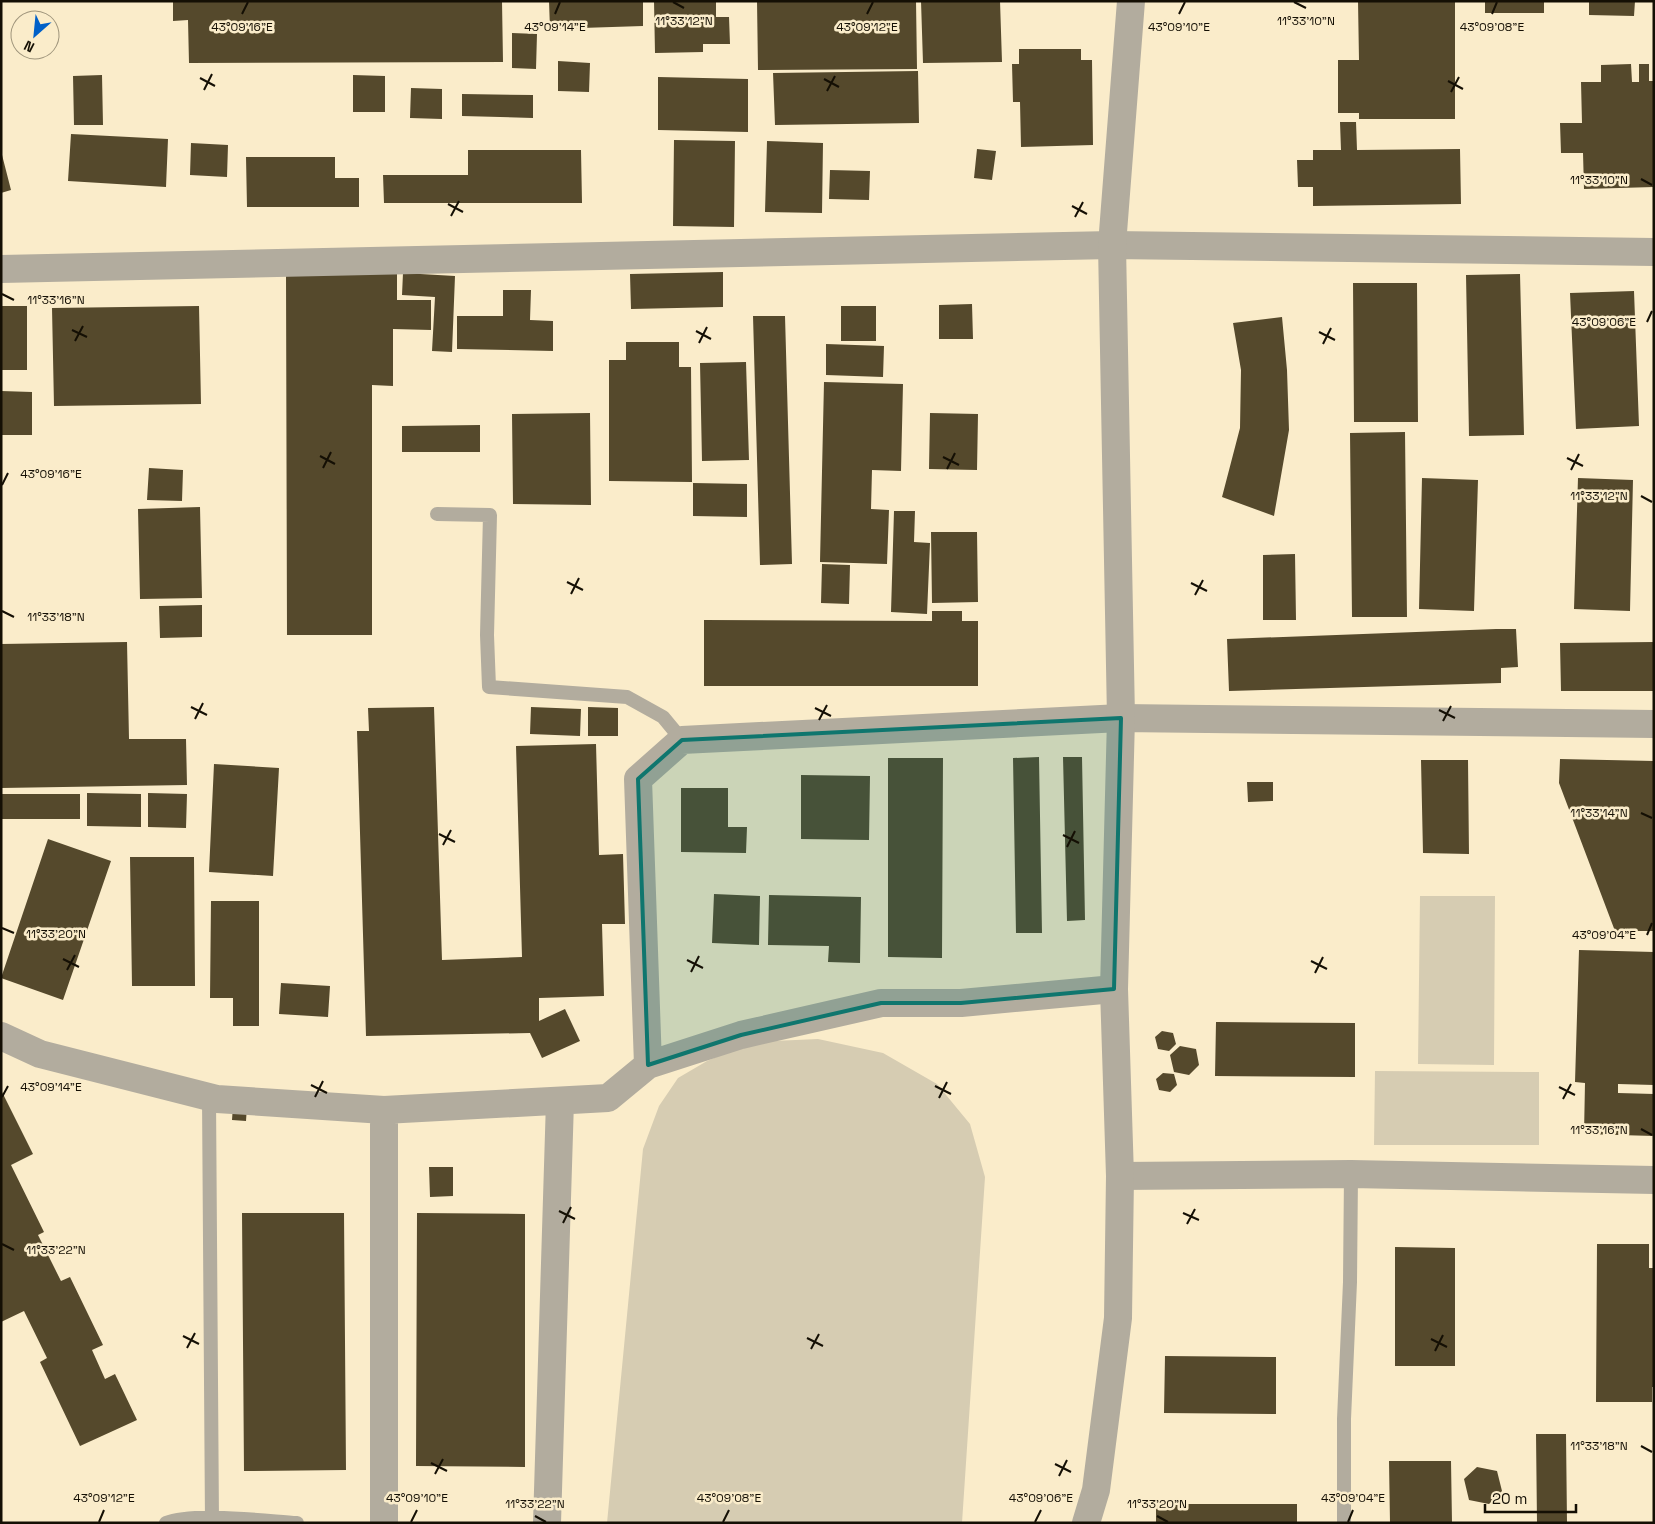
<svg xmlns="http://www.w3.org/2000/svg" width="1655" height="1524" viewBox="0 0 1655 1524" font-family="'Space Grotesk',sans-serif">
  <rect width="100%" height="100%" fill="#faecca"/>
  <!-- green -->
  <path fill="#d6ccb2" d="M 1420,896 L 1495,896 L 1494,1065 L 1418,1064 Z
    M 818,1039 L 883,1053 L 937,1084 L 970,1124 L 985,1177 L 962,1523 L 607,1523 L 643,1149 L 659,1106 L 678,1078 L 707,1061 L 752,1042 Z
    M 1375,1071 L 1539,1072 L 1539,1145 L 1374,1145 Z"/>
  <!-- building -->
  <path fill="#55492c" d="M 173,1 L 502,1 L 503,62 L 189,63 L 188,20 L 173,21 Z
    M 549,1 L 643,1 L 643,26 L 550,29 Z
    M 654,1 L 716,1 L 716,17 L 729,17 L 730,44 L 703,44 L 703,52 L 655,53 Z
    M 757,1 L 916,1 L 917,69 L 758,70 Z
    M 921,1 L 1000,1 L 1002,62 L 923,63 Z
    M 1358,1 L 1455,1 L 1455,119 L 1359,119 L 1359,113 L 1338,113 L 1338,60 L 1359,60 Z
    M 1485,1 L 1544,1 L 1544,13 L 1485,13 Z
    M 1589,1 L 1635,1 L 1634,16 L 1589,15 Z
    M 512,33 L 537,34 L 536,69 L 512,68 Z
    M 1019,49 L 1081,49 L 1081,60 L 1092,60 L 1093,145 L 1021,147 L 1020,102 L 1013,102 L 1012,64 L 1019,64 Z
    M 558,61 L 590,63 L 589,92 L 558,91 Z
    M 1631,64 L 1632,82 L 1639,82 L 1639,64 L 1649,64 L 1649,81 L 1654,81 L 1654,187 L 1584,189 L 1583,153 L 1561,153 L 1560,123 L 1582,123 L 1581,82 L 1601,82 L 1601,65 Z
    M 918,71 L 919,123 L 775,125 L 773,73 Z
    M 102,75 L 103,125 L 74,125 L 73,76 Z
    M 353,75 L 385,76 L 385,112 L 353,112 Z
    M 658,77 L 748,79 L 748,132 L 658,130 Z
    M 411,88 L 442,89 L 442,119 L 410,118 Z
    M 462,94 L 533,95 L 533,118 L 462,116 Z
    M 1340,122 L 1356,122 L 1357,150 L 1460,149 L 1461,204 L 1313,206 L 1313,187 L 1298,187 L 1297,160 L 1313,160 L 1313,150 L 1341,150 Z
    M 71,134 L 168,139 L 166,187 L 68,181 Z
    M 674,140 L 735,141 L 734,227 L 673,226 Z
    M 767,141 L 823,143 L 822,213 L 765,212 Z
    M 191,143 L 228,145 L 227,177 L 190,175 Z
    M 977,149 L 996,151 L 992,180 L 974,178 Z
    M 468,150 L 581,150 L 582,203 L 384,203 L 383,175 L 468,175 Z
    M 1,151 L 11,190 L 1,193 Z
    M 246,157 L 335,157 L 335,178 L 359,178 L 359,207 L 247,207 Z
    M 830,170 L 870,171 L 869,200 L 829,199 Z
    M 286,272 L 397,273 L 397,300 L 431,300 L 431,330 L 393,329 L 393,386 L 372,385 L 372,635 L 287,635 Z
    M 723,272 L 723,307 L 631,309 L 630,274 Z
    M 403,273 L 455,276 L 452,352 L 432,351 L 435,297 L 402,295 Z
    M 1520,274 L 1524,435 L 1469,436 L 1466,275 Z
    M 1353,283 L 1417,283 L 1418,422 L 1354,422 Z
    M 503,290 L 531,290 L 530,320 L 553,321 L 553,351 L 457,349 L 457,316 L 503,316 Z
    M 1634,291 L 1639,426 L 1576,429 L 1570,293 Z
    M 972,304 L 973,339 L 939,339 L 939,305 Z
    M 1,306 L 27,306 L 27,370 L 1,370 Z
    M 199,306 L 201,404 L 54,406 L 52,308 Z
    M 841,306 L 876,306 L 876,341 L 841,341 Z
    M 753,316 L 785,316 L 792,564 L 760,565 Z
    M 1282,317 L 1287,370 L 1289,430 L 1274,516 L 1222,497 L 1240,428 L 1241,370 L 1233,323 Z
    M 626,342 L 679,342 L 679,367 L 691,367 L 692,482 L 609,481 L 609,360 L 626,360 Z
    M 826,344 L 884,346 L 883,377 L 826,375 Z
    M 746,362 L 749,460 L 702,461 L 700,363 Z
    M 824,382 L 903,384 L 901,471 L 872,470 L 871,509 L 889,510 L 887,564 L 820,562 Z
    M 1,391 L 32,392 L 32,435 L 1,435 Z
    M 590,413 L 591,505 L 513,504 L 512,414 Z
    M 930,413 L 978,414 L 977,470 L 929,469 Z
    M 480,425 L 480,452 L 402,452 L 402,426 Z
    M 1405,432 L 1407,617 L 1352,617 L 1350,433 Z
    M 149,468 L 183,470 L 182,501 L 147,500 Z
    M 1422,478 L 1478,480 L 1474,611 L 1419,609 Z
    M 1578,478 L 1633,480 L 1630,611 L 1574,609 Z
    M 693,483 L 747,484 L 747,517 L 693,516 Z
    M 200,507 L 202,598 L 140,599 L 138,509 Z
    M 894,511 L 915,511 L 914,542 L 930,543 L 927,614 L 891,612 Z
    M 931,532 L 977,532 L 978,602 L 932,603 Z
    M 1295,554 L 1296,620 L 1263,620 L 1263,555 Z
    M 822,564 L 850,565 L 849,604 L 821,603 Z
    M 202,605 L 202,637 L 160,638 L 159,606 Z
    M 932,611 L 962,611 L 962,621 L 978,621 L 978,686 L 704,686 L 704,620 L 932,621 Z
    M 1496,629 L 1516,629 L 1518,667 L 1501,668 L 1501,683 L 1229,691 L 1227,639 Z
    M 127,642 L 129,739 L 186,739 L 187,785 L 1,788 L 1,644 Z
    M 1654,642 L 1654,691 L 1561,691 L 1560,643 Z
    M 434,707 L 442,960 L 522,957 L 516,746 L 596,744 L 599,855 L 623,854 L 625,924 L 602,924 L 604,996 L 539,998 L 539,1021 L 565,1009 L 580,1041 L 542,1058 L 530,1033 L 366,1036 L 357,731 L 369,731 L 368,708 Z
    M 531,707 L 581,709 L 580,736 L 530,734 Z
    M 588,707 L 618,708 L 618,736 L 588,736 Z
    M 1039,757 L 1042,933 L 1016,933 L 1013,758 Z
    M 1063,757 L 1082,757 L 1085,920 L 1067,921 Z
    M 888,758 L 943,758 L 942,958 L 888,957 Z
    M 1560,759 L 1654,761 L 1654,931 L 1615,931 L 1559,783 Z
    M 1421,760 L 1468,760 L 1469,854 L 1423,853 Z
    M 214,764 L 279,768 L 273,876 L 209,872 Z
    M 801,775 L 870,776 L 869,840 L 801,839 Z
    M 1247,782 L 1273,782 L 1273,801 L 1248,802 Z
    M 681,788 L 728,788 L 728,827 L 747,827 L 746,853 L 681,852 Z
    M 87,793 L 141,794 L 141,827 L 87,826 Z
    M 148,793 L 187,794 L 186,828 L 148,827 Z
    M 1,794 L 80,794 L 80,819 L 1,819 Z
    M 48,839 L 111,861 L 63,1000 L 1,978 Z
    M 130,857 L 194,857 L 195,986 L 132,986 Z
    M 714,894 L 760,896 L 759,945 L 712,943 Z
    M 769,895 L 861,897 L 860,963 L 828,962 L 829,946 L 768,945 Z
    M 211,901 L 259,901 L 259,1026 L 233,1026 L 233,998 L 210,998 Z
    M 1579,950 L 1654,952 L 1654,1085 L 1618,1084 L 1618,1093 L 1654,1094 L 1654,1136 L 1584,1134 L 1585,1083 L 1575,1082 Z
    M 281,983 L 330,986 L 328,1017 L 279,1014 Z
    M 1216,1022 L 1355,1023 L 1355,1077 L 1215,1076 Z
    M 1162,1031 L 1173,1033 L 1176,1044 L 1169,1051 L 1158,1049 L 1155,1037 Z
    M 1180,1046 L 1196,1049 L 1199,1065 L 1189,1075 L 1174,1072 L 1170,1055 Z
    M 1163,1073 L 1174,1074 L 1177,1085 L 1170,1092 L 1159,1090 L 1156,1079 Z
    M 1,1090 L 33,1154 L 11,1165 L 44,1232 L 38,1235 L 61,1281 L 70,1277 L 103,1345 L 92,1350 L 105,1379 L 115,1374 L 137,1420 L 80,1446 L 40,1362 L 47,1358 L 24,1311 L 1,1322 Z
    M 233,1106 L 247,1106 L 246,1121 L 232,1120 Z
    M 429,1167 L 453,1167 L 453,1196 L 430,1197 Z
    M 242,1213 L 344,1213 L 346,1470 L 244,1471 Z
    M 417,1213 L 525,1214 L 525,1467 L 416,1466 Z
    M 1597,1244 L 1649,1244 L 1649,1268 L 1654,1268 L 1654,1387 L 1652,1387 L 1652,1402 L 1596,1402 Z
    M 1395,1247 L 1455,1248 L 1455,1366 L 1395,1366 Z
    M 1165,1356 L 1276,1357 L 1276,1414 L 1164,1413 Z
    M 1536,1434 L 1566,1434 L 1567,1523 L 1537,1523 Z
    M 1389,1461 L 1451,1461 L 1452,1523 L 1390,1523 Z
    M 1477,1467 L 1497,1471 L 1502,1491 L 1489,1504 L 1469,1500 L 1464,1479 Z
    M 1156,1504 L 1297,1504 L 1297,1523 L 1156,1523 Z"/>
  <g fill="none" stroke-linecap="round" stroke-linejoin="round">
    <!-- service -->
    <path stroke="#b2ac9e" stroke-width="14" d="M 437,514 L 490,515 L 487,635 L 489,687 L 627,697 L 663,717 L 682,740
      M 209,1097 L 212,1523
      M 166,1523 C 193,1512 265,1521 297,1523
      M 1344,1523 L 1344,1419 L 1350,1282 L 1351,1174"/>
    <!-- minor -->
    <path stroke="#b2ac9e" stroke-width="28" d="M 1,269 L 1112,245 L 1654,252
      M 1,1036 L 40,1054 L 217,1099 L 384,1110 L 608,1098 L 648,1065 L 741,1035 L 881,1003 L 961,1003 L 1114,989
      M 648,1065 L 638,779 L 682,740 L 1121,718 L 1654,724
      M 384,1110 L 384,1523
      M 1120,1176 L 1351,1174 L 1654,1180
      M 547,1523 L 560,1101"/>
    <!-- tertiary -->
    <path stroke="#b2ac9e" stroke-width="28" d="M 1086,1523 L 1096,1490 L 1118,1318 L 1120,1176 L 1114,989 L 1121,718 L 1112,245 L 1131,1"/>
  </g>
  <!-- marked area -->
  <path fill="#0f766e" fill-opacity="0.2" stroke="#0f766e" stroke-width="4" stroke-linejoin="round" d="M 1121,718 L 1114,989 L 961,1003 L 881,1003 L 741,1035 L 648,1065 L 638,779 L 682,740 Z"/>
  <!-- ticks -->
  <path fill="none" stroke="#140f04" stroke-width="2" d="M 673,2 L 684,8M 1294,2 L 1306,8M 242,14 L 248,2M 555,14 L 560,2M 867,14 L 873,2M 1179,14 L 1185,2M 1492,14 L 1497,2M 200,78 L 215,86M 824,79 L 839,87M 1448,81 L 1463,89M 204,90 L 212,74M 827,91 L 835,76M 1451,92 L 1459,77M 1641,179 L 1652,185M 448,204 L 463,212M 1072,206 L 1087,214M 451,216 L 459,201M 1075,217 L 1083,202M 2,294 L 14,300M 1647,322 L 1652,311M 72,330 L 87,337M 696,331 L 711,339M 1319,332 L 1335,340M 75,341 L 83,326M 699,343 L 707,327M 1323,344 L 1331,328M 320,456 L 335,464M 943,457 L 959,465M 1567,458 L 1583,466M 323,468 L 331,452M 947,469 L 955,453M 1571,470 L 1579,454M 2,485 L 8,473M 1641,496 L 1652,502M 567,582 L 583,590M 1191,583 L 1207,591M 571,594 L 579,578M 1195,595 L 1203,580M 2,611 L 14,617M 191,707 L 207,715M 815,708 L 831,716M 1439,710 L 1455,718M 195,719 L 203,703M 819,720 L 827,705M 1443,721 L 1451,706M 1641,813 L 1652,818M 439,834 L 455,842M 1063,835 L 1079,843M 443,845 L 451,830M 1067,847 L 1075,831M 2,928 L 14,933M 1647,935 L 1652,923M 63,959 L 79,967M 687,960 L 703,968M 1311,961 L 1327,969M 67,970 L 75,955M 691,972 L 699,956M 1315,973 L 1323,957M 311,1085 L 327,1093M 935,1086 L 951,1094M 1559,1087 L 1575,1095M 2,1097 L 8,1086M 315,1097 L 323,1081M 939,1098 L 947,1082M 1563,1099 L 1571,1084M 1641,1129 L 1652,1135M 559,1211 L 575,1219M 1183,1213 L 1199,1220M 563,1223 L 571,1207M 1187,1224 L 1195,1209M 2,1244 L 14,1250M 183,1336 L 199,1344M 807,1338 L 823,1346M 1431,1339 L 1447,1347M 187,1348 L 195,1333M 811,1349 L 819,1334M 1435,1351 L 1443,1335M 1641,1446 L 1652,1452M 431,1463 L 447,1471M 1055,1464 L 1071,1472M 435,1474 L 443,1459M 1059,1476 L 1067,1460M 535,1516 L 546,1522M 1157,1516 L 1168,1522M 99,1522 L 104,1510M 411,1522 L 417,1510M 723,1522 L 729,1510M 1035,1522 L 1041,1510M 1348,1522 L 1353,1510"/>
  <g font-size="12" text-anchor="middle" fill="#140f04" stroke="#faecca" stroke-width="5" stroke-linejoin="round" paint-order="stroke">
    <text x="684" y="25">11°33'12"N</text>
    <text x="1306" y="25">11°33'10"N</text>
    <text x="242" y="31">43°09'16"E</text>
    <text x="555" y="31">43°09'14"E</text>
    <text x="867" y="31">43°09'12"E</text>
    <text x="1179" y="31">43°09'10"E</text>
    <text x="1492" y="31">43°09'08"E</text>
    <text x="1599" y="184">11°33'10"N</text>
    <text x="56" y="304">11°33'16"N</text>
    <text x="1604" y="326">43°09'06"E</text>
    <text x="51" y="478">43°09'16"E</text>
    <text x="1599" y="500">11°33'12"N</text>
    <text x="56" y="621">11°33'18"N</text>
    <text x="1599" y="817">11°33'14"N</text>
    <text x="56" y="938">11°33'20"N</text>
    <text x="1604" y="939">43°09'04"E</text>
    <text x="51" y="1091">43°09'14"E</text>
    <text x="1599" y="1134">11°33'16"N</text>
    <text x="56" y="1254">11°33'22"N</text>
    <text x="1599" y="1450">11°33'18"N</text>
    <text x="104" y="1502">43°09'12"E</text>
    <text x="417" y="1502">43°09'10"E</text>
    <text x="729" y="1502">43°09'08"E</text>
    <text x="1041" y="1502">43°09'06"E</text>
    <text x="1353" y="1502">43°09'04"E</text>
    <text x="535" y="1508">11°33'22"N</text>
    <text x="1157" y="1508">11°33'20"N</text>
  </g>
  <!-- border -->
  <rect width="1655" height="1524" fill="none" stroke="#140f04" stroke-width="5"/>
  <!-- north arrow -->
  <g transform="translate(35 35) rotate(207)"><circle r="24" fill="#faecca" stroke="#9e947b"/>
  <path d="M0-4L9 19L0 12L-9 19Z" fill="#0060c8"/>
  <text y="-8" font-size="14" font-weight="bold" text-anchor="middle" fill="#140f04">N</text>
  </g>
  <!-- scale -->
  <path d="M1485 1504v8h91v-8" fill="none" stroke="#140f04" stroke-width="2.5"/>
  <text x="1492" y="1504" font-size="15" fill="#140f04" stroke="#faecca" stroke-width="4" paint-order="stroke">20 m</text>
</svg>
